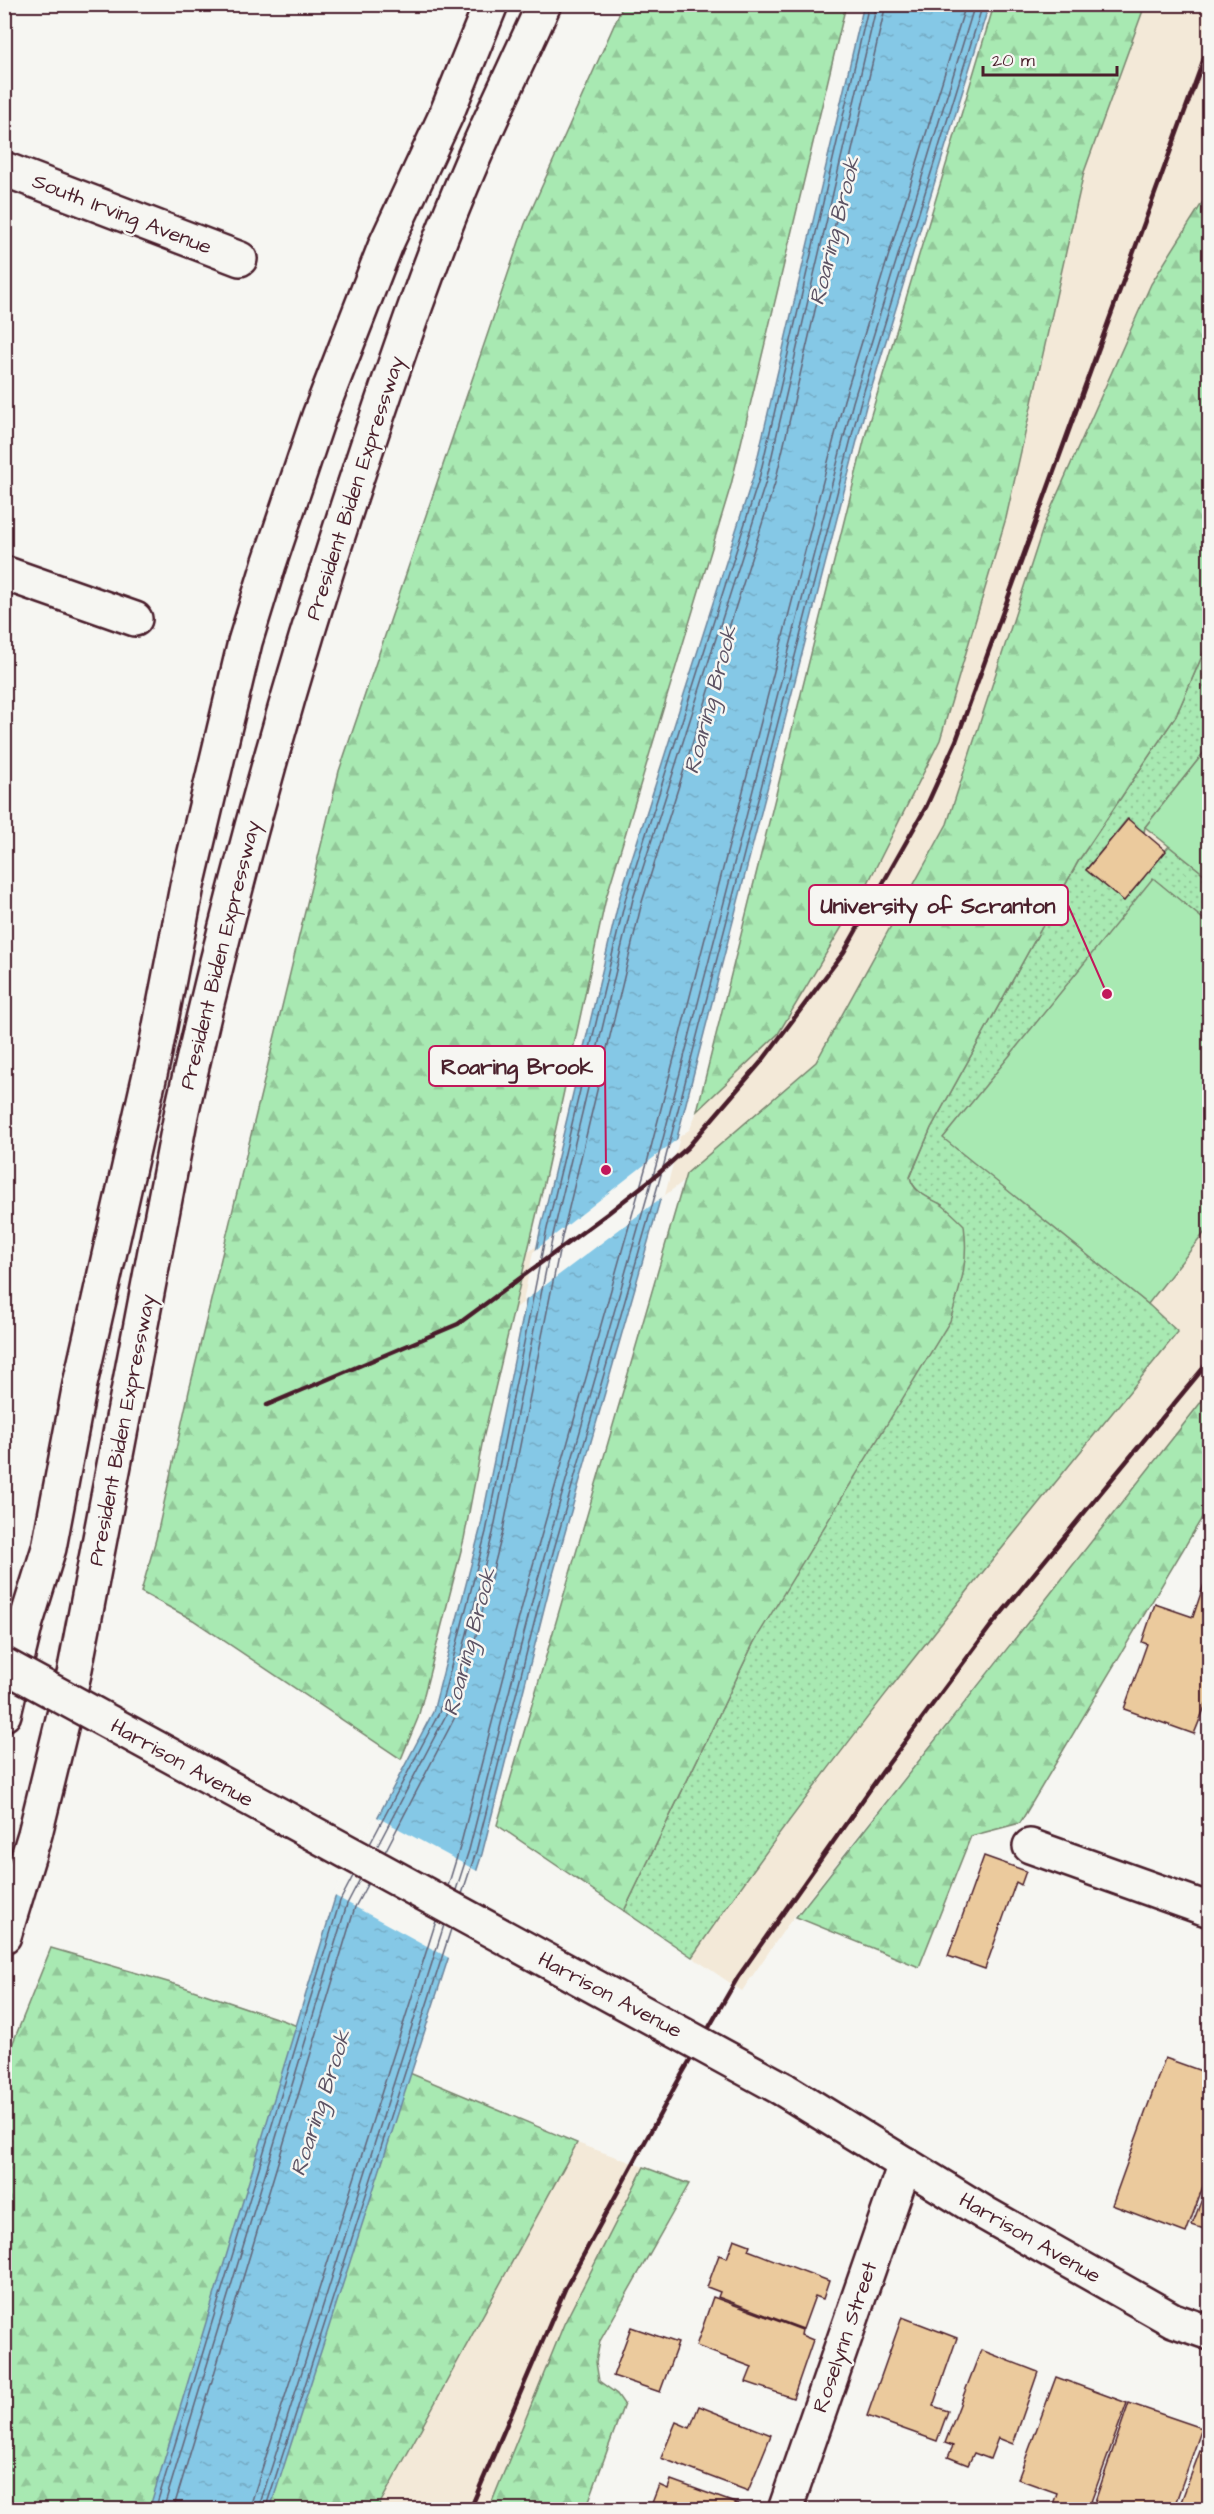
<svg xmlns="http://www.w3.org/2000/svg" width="1214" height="2514" viewBox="0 0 1214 2514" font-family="'Architects Daughter',sans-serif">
  <defs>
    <pattern id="grass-dots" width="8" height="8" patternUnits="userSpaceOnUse" patternTransform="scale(1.5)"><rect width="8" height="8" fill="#a8e9b2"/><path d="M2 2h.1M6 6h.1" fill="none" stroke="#92c799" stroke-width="1.8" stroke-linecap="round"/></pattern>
    <pattern id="forest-firs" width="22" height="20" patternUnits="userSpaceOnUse" patternTransform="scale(1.5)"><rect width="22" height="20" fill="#a8e9b2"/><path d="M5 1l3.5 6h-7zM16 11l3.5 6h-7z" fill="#92c799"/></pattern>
    <pattern id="water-ripples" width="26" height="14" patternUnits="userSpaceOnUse" patternTransform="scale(1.5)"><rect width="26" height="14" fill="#85c8e6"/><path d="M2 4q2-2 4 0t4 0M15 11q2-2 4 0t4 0" fill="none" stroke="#74abc5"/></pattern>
  </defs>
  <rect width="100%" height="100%" fill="#f6f6f2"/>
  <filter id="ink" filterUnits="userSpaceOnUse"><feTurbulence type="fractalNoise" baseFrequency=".0167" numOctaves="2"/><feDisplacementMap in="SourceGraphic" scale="12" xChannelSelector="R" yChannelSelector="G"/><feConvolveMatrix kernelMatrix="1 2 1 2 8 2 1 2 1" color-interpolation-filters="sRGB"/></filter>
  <g filter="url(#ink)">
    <!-- built -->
    <path fill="#f3e9d8" d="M 1145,5 L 1209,5 L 1209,192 L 1151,284 L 1045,522 L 947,824 L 816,1062 L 696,1165 L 697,1171 L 483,1333 L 459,1305 L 690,1129 L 697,1111 L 778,1034 L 867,885 L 940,740 L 1006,518 L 1084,172 Z
      M 1209,640 L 1209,1392 L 786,1927 L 742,1991 L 692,1957 L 735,1895 L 870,1713 L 931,1128 L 1176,716 Z
      M 577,2143 L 644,2167 L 564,2324 L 489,2509 L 377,2510 Z"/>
    <!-- grass -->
    <path fill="url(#grass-dots)" stroke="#79846e" stroke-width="1.5" d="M 1209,640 L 1209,746 L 1145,827 L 1144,833 L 1127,819 L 1086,870 L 1124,901 L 1169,846 L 1209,878 L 1209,924 L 1153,879 L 944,1138 L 1148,1304 L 1178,1332 C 1012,1537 841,1739 692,1957 L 624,1911 L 754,1642 L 942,1205 C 930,1199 914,1192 910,1178 L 931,1128 L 1079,860 L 1176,716 Z"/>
    <!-- forest -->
    <path fill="url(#forest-firs)" stroke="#79846e" stroke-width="1.5" d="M 623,5 L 846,5 L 731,485 L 606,898 L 544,1183 L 483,1439 L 464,1539 L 418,1718 L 401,1759 L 193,1620 L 141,1592 L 156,1539 L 189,1391 L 339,771 L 525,224 Z
      M 994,5 L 1145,5 L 1084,172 L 1006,518 L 940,740 L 867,885 L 778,1034 L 697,1111 L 868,425 Z
      M 1209,192 L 1209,640 L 1176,716 L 1079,860 L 931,1128 L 910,1177 C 913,1193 930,1198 942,1205 C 950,1211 957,1218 964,1225 C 969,1262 961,1285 950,1321 L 754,1642 L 624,1911 L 497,1825 L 686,1174 L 816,1062 L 947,824 L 1045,522 L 1151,284 Z
      M 1209,1392 L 1209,1510 L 1203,1516 L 1020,1823 L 971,1836 L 919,1967 L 796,1917 Z
      M 51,1948 L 178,1985 L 285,2021 L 577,2143 L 377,2509 L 5,2509 L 4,2065 Z
      M 644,2167 L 689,2184 L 600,2341 L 596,2362 L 599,2381 L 617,2394 L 624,2404 L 586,2509 L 489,2509 L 564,2324 Z"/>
    <!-- park -->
    <path fill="#a8e9b2" stroke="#79846e" stroke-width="1.5" d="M 1209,746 L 1209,878 L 1145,827 Z
      M 1153,878 L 1209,924 L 1209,1227 L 1148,1304 L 943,1138 Z"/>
    <!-- water -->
    <path fill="url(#water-ripples)" stroke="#6d849b" stroke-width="1.5" d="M 864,4 L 989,5 L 866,406 L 670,1165 L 550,1585 L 482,1854 L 270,2509 L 149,2510 L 335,1898 L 433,1712 L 480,1530 L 540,1232 L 620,896 L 753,477 Z"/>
    <!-- pier -->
    <path fill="#f6f6f2" d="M 680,1137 L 665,1195 L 523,1302 L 533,1252 Z
      M 375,1816 L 479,1872 L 451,1959 L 333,1895 Z"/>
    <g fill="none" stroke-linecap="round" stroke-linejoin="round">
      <!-- shore -->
      <path stroke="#626376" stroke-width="1.5" d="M 370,1844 L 439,1713 L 486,1532 L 546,1233 L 626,897 L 759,479 L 869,4
        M 377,1847 L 446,1715 L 493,1533 L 553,1235 L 633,899 L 766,481 L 877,4
        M 385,1852 L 455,1717 L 502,1535 L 562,1237 L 642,902 L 775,483 L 886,4
        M 448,1886 L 460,1847 L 529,1579 L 648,1159 L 844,400 L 966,4
        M 456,1890 L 469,1850 L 537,1582 L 657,1162 L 853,402 L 975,4
        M 462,1894 L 476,1852 L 544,1584 L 664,1164 L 860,404 L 983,4
        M 155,2510 L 340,1901 L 353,1876
        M 163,2510 L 347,1904 L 360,1879
        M 173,2510 L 355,1907 L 368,1883
        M 249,2510 L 436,1921
        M 258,2510 L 444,1925
        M 265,2510 L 451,1929"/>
    </g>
    <!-- building -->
    <path fill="#ebca9d" stroke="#4a1f2b" stroke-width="1.5" d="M 1128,819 L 1166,851 L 1124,901 L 1086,870 Z
      M 1204,1584 L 1210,1586 L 1210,1694 L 1194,1734 L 1124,1709 L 1147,1644 L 1142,1642 L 1155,1604 L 1193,1617 Z
      M 984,1856 L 1026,1871 L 1021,1885 L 1016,1882 L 985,1969 L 948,1956 Z
      M 1165,2058 L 1210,2074 L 1210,2167 L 1186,2233 L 1112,2205 Z
      M 1210,2178 L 1210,2231 L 1192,2225 Z
      M 734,2239 L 750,2245 L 748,2250 L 829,2281 L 823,2299 L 815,2296 L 803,2329 L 718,2297 L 720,2292 L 707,2287 L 719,2255 L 727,2258 Z
      M 713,2297 L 802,2330 L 801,2335 L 813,2340 L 793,2398 L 746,2382 L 752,2367 L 696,2346 Z
      M 902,2317 L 957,2338 L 933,2406 L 948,2411 L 937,2441 L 867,2416 Z
      M 631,2327 L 678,2343 L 660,2392 L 613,2376 Z
      M 981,2350 L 1038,2372 L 1013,2444 L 998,2438 L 990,2459 L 974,2453 L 968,2465 L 948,2457 L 953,2446 L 945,2443 Z
      M 1056,2377 L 1127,2403 L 1088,2510 L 1051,2510 L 1057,2493 L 1018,2479 Z
      M 1129,2403 L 1202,2428 L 1173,2510 L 1092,2510 Z
      M 699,2406 L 771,2435 L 748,2491 L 661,2458 L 676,2422 L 690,2428 Z
      M 1200,2451 L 1210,2455 L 1210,2510 L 1178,2510 Z
      M 671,2480 L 746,2507 L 745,2510 L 658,2510 L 660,2506 L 652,2503 L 659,2485 L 668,2489 Z"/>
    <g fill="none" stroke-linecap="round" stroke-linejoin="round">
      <defs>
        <path id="minor" d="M 4,169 L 240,259
          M 4,573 L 135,619
          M 1030,1846 L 1210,1910
          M 785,2510 L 905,2164"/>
        <path id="major" d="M 783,2089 L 986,2214 L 1173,2320 L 1210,2333"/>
        <path id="highway" d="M 4,1714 L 26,1622 L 49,1548 L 80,1384 L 155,1052 L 187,886 L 245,642 L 269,564 L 319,416 L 386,244 L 446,115 L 491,4
          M 4,1936 L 35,1834 L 74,1674 L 182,1110 C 232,887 293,667 366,450 C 398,354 431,257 471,164 C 494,110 520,58 544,4"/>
      </defs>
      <!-- minor casing -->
      <use href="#minor" stroke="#4a1f2b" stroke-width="38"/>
      <!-- major casing -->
      <use href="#major" stroke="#4a1f2b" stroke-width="38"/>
      <!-- highway casing -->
      <use href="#highway" stroke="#4a1f2b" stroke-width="38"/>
      <!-- minor -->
      <use href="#minor" stroke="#f6f6f2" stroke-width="33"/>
      <!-- major -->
      <use href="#major" stroke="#f6f6f2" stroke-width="33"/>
      <!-- highway -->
      <use href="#highway" stroke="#f6f6f2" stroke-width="33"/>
      <!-- rail -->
      <path stroke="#4a1f2b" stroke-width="4.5" d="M 267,1405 L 458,1324 L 607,1214 L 659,1173 L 688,1147 L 762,1061 L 844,952 L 926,807 L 956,741 L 1210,42
        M 470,2510 L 565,2289 L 678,2081 L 738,1977 L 883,1771 L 990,1627 L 1210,1360"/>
      <defs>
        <path id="major-bridge" d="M 4,1665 L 783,2089"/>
      </defs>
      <!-- major-bridge casing -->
      <use href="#major-bridge" stroke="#4a1f2b" stroke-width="38" stroke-linecap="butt"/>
      <!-- major-bridge -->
      <use href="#major-bridge" stroke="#f6f6f2" stroke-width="33"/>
    </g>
  </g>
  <g text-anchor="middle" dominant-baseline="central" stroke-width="5" stroke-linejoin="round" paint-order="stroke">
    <!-- street labels -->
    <g font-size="21" fill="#4a1f2b" stroke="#f6f6f2">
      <text transform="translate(122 214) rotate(21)">South Irving Avenue</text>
      <text transform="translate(355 488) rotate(-72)">President Biden Expressway</text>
      <text transform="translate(220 955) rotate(-76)">President Biden Expressway</text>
      <text transform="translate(122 1430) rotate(-79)">President Biden Expressway</text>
      <text transform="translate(182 1763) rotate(29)">Harrison Avenue</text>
      <text transform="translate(610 1995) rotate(28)">Harrison Avenue</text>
      <text transform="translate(1030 2238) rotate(30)">Harrison Avenue</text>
      <text transform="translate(845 2337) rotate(-71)">Roselynn Street</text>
    </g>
    <!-- water labels -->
    <g font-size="22" font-style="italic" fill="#5c5263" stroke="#f6f6f2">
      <text transform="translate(835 231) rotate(-76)">Roaring Brook</text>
      <text transform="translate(711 700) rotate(-75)">Roaring Brook</text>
      <text transform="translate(470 1642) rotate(-75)">Roaring Brook</text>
      <text transform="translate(321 2103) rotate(-72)">Roaring Brook</text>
    </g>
  </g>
  <!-- callouts -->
  <path fill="none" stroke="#c2185b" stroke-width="2" d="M1107 994L1068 905M606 1170L605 1066"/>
  <g fill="#c2185b" stroke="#f6f6f2" stroke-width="2">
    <circle cx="1107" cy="994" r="6"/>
    <circle cx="606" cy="1170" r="6"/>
  </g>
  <g fill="#f6f6f2" stroke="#c2185b" stroke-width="2">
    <rect x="809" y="885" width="259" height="40" rx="6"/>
    <rect x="429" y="1046" width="176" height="40" rx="6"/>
  </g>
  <g font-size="22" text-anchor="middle" font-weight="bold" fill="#4a1f2b">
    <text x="938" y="913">University of Scranton</text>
    <text x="517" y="1074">Roaring Brook</text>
  </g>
  <!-- margin -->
  <rect width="1214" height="2514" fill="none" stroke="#f6f6f2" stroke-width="24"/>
  <rect x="12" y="12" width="1190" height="2490" fill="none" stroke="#4a1f2b" stroke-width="2" filter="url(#ink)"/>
  <!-- scale -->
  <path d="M983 66v9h134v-9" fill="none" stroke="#4a1f2b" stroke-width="3"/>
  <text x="992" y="66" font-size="18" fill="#4a1f2b" stroke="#f6f6f2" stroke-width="4.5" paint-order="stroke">20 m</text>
</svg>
